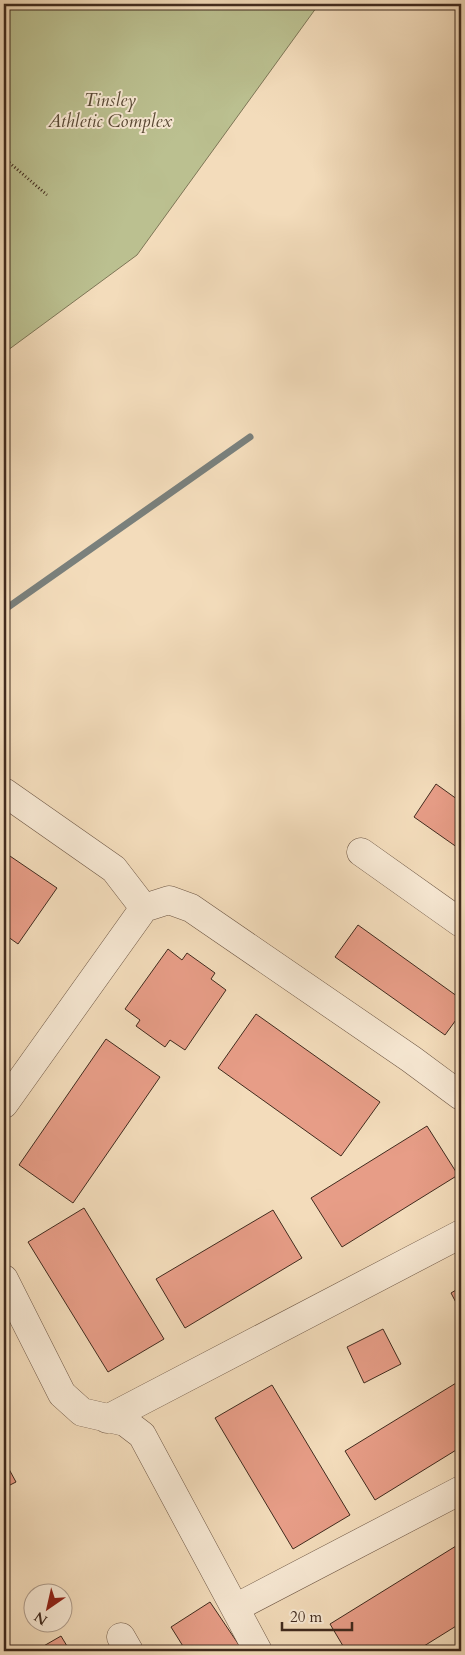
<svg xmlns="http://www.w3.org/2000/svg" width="465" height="1655" viewBox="0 0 465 1655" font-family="Cardo,serif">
  <rect width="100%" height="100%" fill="#f3dcbb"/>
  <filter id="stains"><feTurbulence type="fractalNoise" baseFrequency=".004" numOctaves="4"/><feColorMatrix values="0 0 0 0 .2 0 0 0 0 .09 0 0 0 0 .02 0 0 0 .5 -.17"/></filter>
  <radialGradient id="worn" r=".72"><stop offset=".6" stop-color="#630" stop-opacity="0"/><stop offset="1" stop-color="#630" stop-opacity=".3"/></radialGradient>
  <!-- green -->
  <path fill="#bbc090" stroke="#7e7657" d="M 4,4 L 319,4 L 137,255 L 4,353 Z"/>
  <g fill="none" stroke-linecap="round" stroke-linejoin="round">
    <!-- stream -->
    <path stroke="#7a807c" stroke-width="7" d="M 4,610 L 250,437"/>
  </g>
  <!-- building -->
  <path fill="#e79d87" stroke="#412b1e" d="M 436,784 L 461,802 L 461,850 L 414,817 Z
    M 4,852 L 57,888 L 18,944 L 4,934 Z
    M 358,925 L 461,999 L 461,1013 L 445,1035 L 335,957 Z
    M 168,949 L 182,960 L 187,953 L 215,973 L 211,979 L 226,990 L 185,1050 L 170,1040 L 165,1047 L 136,1026 L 140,1020 L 125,1009 Z
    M 256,1014 L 380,1102 L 341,1156 L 218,1068 Z
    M 106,1039 L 160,1077 L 73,1203 L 19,1165 Z
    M 427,1126 L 458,1175 L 342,1247 L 311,1198 Z
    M 84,1208 L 164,1339 L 108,1372 L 28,1242 Z
    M 273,1210 L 302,1258 L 185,1328 L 156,1279 Z
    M 461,1287 L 461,1312 L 451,1293 Z
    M 383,1329 L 401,1364 L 364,1383 L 347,1347 Z
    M 461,1380 L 461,1447 L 375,1500 L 345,1451 Z
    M 272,1385 L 350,1515 L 293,1549 L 215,1418 Z
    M 4,1460 L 16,1482 L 4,1488 Z
    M 4,1529 L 9,1531 L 4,1545 Z
    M 456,1546 L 461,1555 L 461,1623 L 416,1651 L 346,1651 L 330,1624 Z
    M 210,1602 L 243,1651 L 186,1651 L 171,1627 Z
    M 61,1636 L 70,1651 L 35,1651 Z"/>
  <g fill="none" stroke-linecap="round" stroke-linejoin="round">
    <defs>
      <path id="minor" d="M 4,792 L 114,869 L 144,908
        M 361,852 L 461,923
        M 4,1104 L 144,908 L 169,900 L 191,908 L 411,1059 L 461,1096
        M 4,1279 L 62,1394 L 82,1412 L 125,1422 L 142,1435 L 258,1651
        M 107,1419 L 461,1234
        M 235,1608 L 461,1490
        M 121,1637 L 129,1651"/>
    </defs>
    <!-- minor casing -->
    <use href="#minor" stroke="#6e5745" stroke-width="29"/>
    <!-- path -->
    <path stroke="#412b1e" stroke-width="3" stroke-dasharray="1 2.5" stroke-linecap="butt" d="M 4,158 L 47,195"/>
    <!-- minor -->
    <use href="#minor" stroke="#f7e8d3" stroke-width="28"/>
  </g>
  <g text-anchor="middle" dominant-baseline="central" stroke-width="4" stroke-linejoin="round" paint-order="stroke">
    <!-- park labels -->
    <g font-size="18" font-style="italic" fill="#594935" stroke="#f7e8d3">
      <text x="110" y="100">Tinsley<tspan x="110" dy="21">Athletic Complex</tspan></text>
    </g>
  </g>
  <!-- margin -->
  <rect width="465" height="1655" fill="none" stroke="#f3dcbb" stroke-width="20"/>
  <rect x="5" y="5" width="455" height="1645" fill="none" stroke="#412b1e" stroke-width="2.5"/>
  <rect x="10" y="10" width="445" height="1635" fill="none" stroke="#412b1e"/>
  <!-- north arrow -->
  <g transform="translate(48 1608) rotate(214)"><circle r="24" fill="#f7e8d3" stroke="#ae9c8b"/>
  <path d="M0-4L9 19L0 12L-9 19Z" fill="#8f2418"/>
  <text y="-8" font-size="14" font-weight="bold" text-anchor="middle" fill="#412b1e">N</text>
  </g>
  <!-- scale -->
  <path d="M282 1622v8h70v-8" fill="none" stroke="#412b1e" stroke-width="2.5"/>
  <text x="290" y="1622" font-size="15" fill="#412b1e" stroke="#f7e8d3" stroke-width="4" paint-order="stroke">20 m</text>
  <rect width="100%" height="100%" filter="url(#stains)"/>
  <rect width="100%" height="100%" fill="url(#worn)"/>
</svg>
